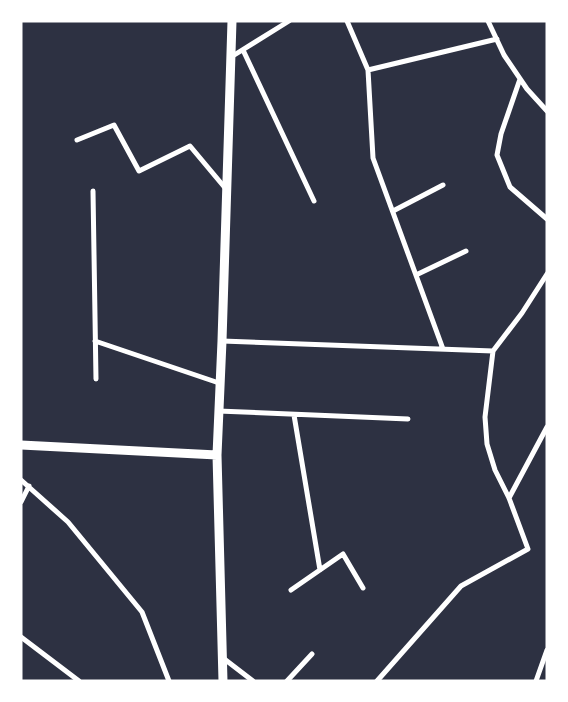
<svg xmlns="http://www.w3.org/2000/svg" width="568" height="702" viewBox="0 0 568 702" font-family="'Asap Condensed',sans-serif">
  <rect width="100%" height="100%" fill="#2d3142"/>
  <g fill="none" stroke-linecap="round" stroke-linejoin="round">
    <!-- minor -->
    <path stroke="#fff" stroke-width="5" d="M 347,21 L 368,70 L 373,158 L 443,349
      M 488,21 L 504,55 L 527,89 L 547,111
      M 243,50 L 314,201
      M 231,57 L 289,21
      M 368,70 L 497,39
      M 520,79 L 501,134 L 497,155 L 510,187 L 547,219
      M 77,140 L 114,125 L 139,171 L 190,146 L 226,189
      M 93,191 L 96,379
      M 393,211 L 443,185
      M 416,275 L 466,251
      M 95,341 L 219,383
      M 222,341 L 493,351
      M 218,411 L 408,419
      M 294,415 L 320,570
      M 21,480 L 68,522 L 142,612 L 169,681
      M 509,498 L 547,427
      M 21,502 L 29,486
      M 291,590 L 343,554 L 363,588
      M 21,637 L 79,681
      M 223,658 L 253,681
      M 287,681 L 312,654
      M 377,681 L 461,586 L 528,549 L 509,498 L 495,470 L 487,444 L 485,417 L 493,351 L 522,313 L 547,274
      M 536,681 L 547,650"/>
    <!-- tertiary -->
    <path stroke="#fff" stroke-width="9" d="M 21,445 L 217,455
      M 223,681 L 217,455 L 222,341 L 232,21"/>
  </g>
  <!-- border -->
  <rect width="568" height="702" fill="none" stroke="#ffffff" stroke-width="45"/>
</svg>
